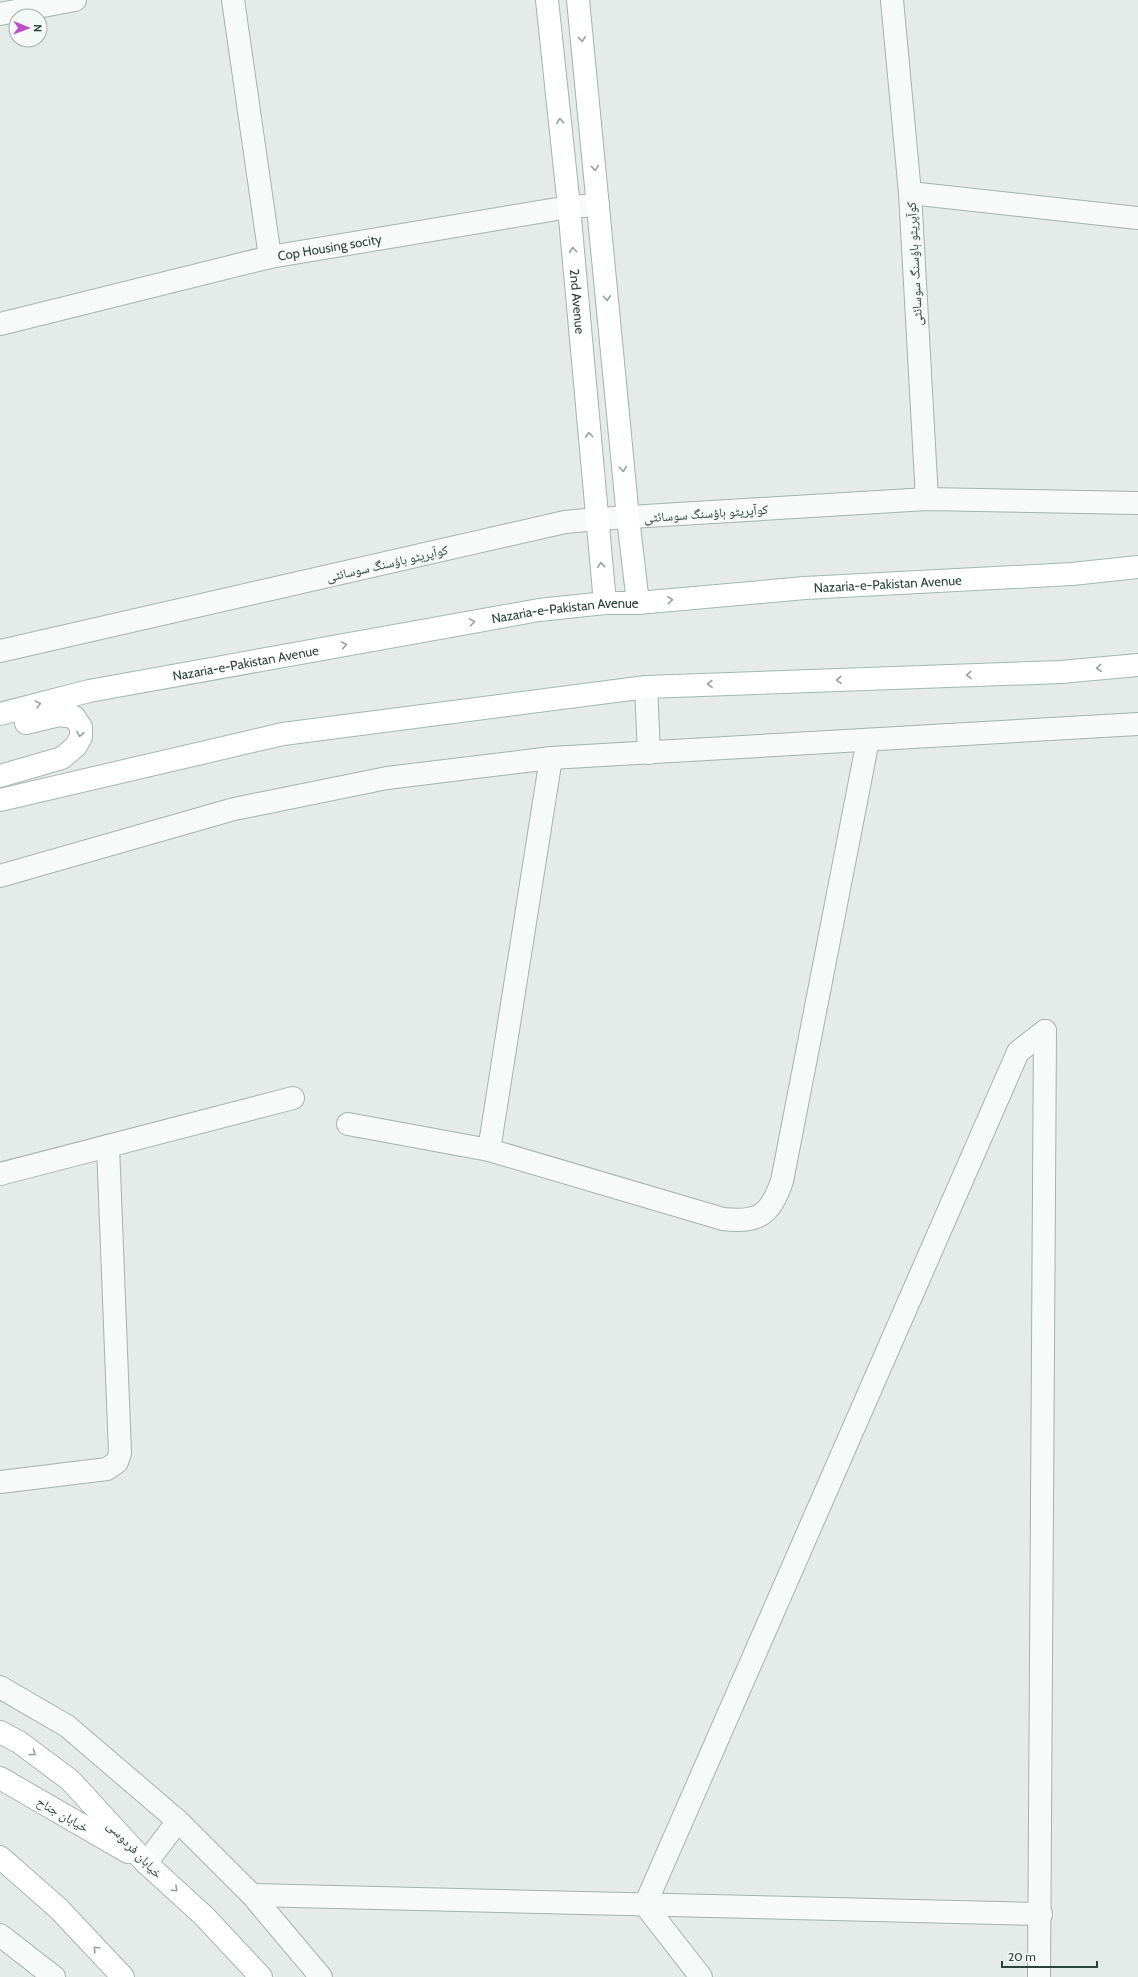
<svg xmlns="http://www.w3.org/2000/svg" width="1138" height="1977" font-family="Cabin,'Noto Naskh Arabic',sans-serif">
  <style>
    .lines { fill: none; stroke-linecap: round; stroke-linejoin: round }
    .street-casing { stroke: #a5b2ae; stroke-width: 24 }
    .secondary-casing { stroke: #a5b2ae; stroke-width: 24 }
    .primary-casing { stroke: #a4b7b0; stroke-width: 24 }
    .street { stroke: #f7faf9; stroke-width: 22 }
    .secondary { stroke: #fff; stroke-width: 22 }
    .primary { stroke: #fff; stroke-width: 22 }
    .oneway { stroke: #96a19e }
    .labels { text-anchor: middle; dominant-baseline: central; stroke-width: 3; stroke-linejoin: round; paint-order: stroke }
    .street-label { font-size: 13px; fill: #2c433c; stroke: #f4f8f7 }
  </style>
  <rect width="100%" height="100%" fill="#e4ebe9"/>
  <g class="lines">
    <!-- street casing -->
    <g class="street-casing">
      <g id="street">
        <path id="s1" d="M233,0L270,257L569,207L598,205"/>
        <polyline points="892,0 910,193 927,499"/>
        <polyline points="0,14 75,0"/>
        <polyline points="910,193 1138,218"/>
        <polyline points="0,324 270,257"/>
        <polyline points="0,651 565,522 597,519 927,499 1138,503"/>
        <polyline points="646,687 649,753"/>
        <polyline points="0,876 234,809 387,778 551,758 1138,724"/>
        <path d="M348,1124L489,1150L723,1219C759,1223 770,1215 782,1181L868,740"/>
        <polyline points="489,1150 551,758"/>
        <polyline points="0,1174 293,1098"/>
        <polyline points="0,1482 107,1469 117,1462 120,1453 108,1146"/>
        <polyline points="0,1687 67,1726 178,1821 252,1895 321,1977"/>
        <polyline points="146,1863 178,1821"/>
        <polyline points="252,1895 1041,1914"/>
        <polyline points="0,1935 54,1977"/>
        <polyline points="701,1977 645,1905 1018,1052 1045,1031"/>
        <polyline points="1039,1977 1045,1031"/>
      </g>
    </g>
    <!-- secondary casing -->
    <g class="secondary-casing">
      <g id="secondary">
        <path id="s2" d="M547,0L569,207L605,603"/>
        <polyline points="578,0 628,518 638,603"/>
      </g>
    </g>
    <!-- primary casing -->
    <g class="primary-casing">
      <g id="primary">
        <path id="s3" d="M0,714L89,691L539,610L605,603H638L805,588L1072,574L1138,567"/>
        <polyline points="0,776 62,758 76,746 81,737 81,727 74,717 59,715 26,723"/>
        <polyline points="0,800 283,734 646,687 1061,672 1138,665"/>
        <polyline points="0,1732 19,1742 70,1780 146,1863 204,1916 261,1977"/>
        <polyline points="0,1778 128,1852"/>
        <polyline points="0,1857 59,1909 123,1977"/>
      </g>
    </g>
    <!-- street -->
    <use href="#street" class="street"/>
    <!-- secondary -->
    <use href="#secondary" class="secondary"/>
    <!-- primary -->
    <use href="#primary" class="primary"/>
  </g>
  <!-- one-way arrows -->
  <defs><path id="oneway-chevron" d="M-2-3.5L2.5 0L-2 3.5" fill="none" stroke-width="1.6" stroke-linecap="round" stroke-linejoin="round"/></defs>
  <g class="oneway">
    <use href="#oneway-chevron" transform="translate(582 39) rotate(84)"/>
    <use href="#oneway-chevron" transform="translate(560 121) rotate(-96)"/>
    <use href="#oneway-chevron" transform="translate(595 168) rotate(84)"/>
    <use href="#oneway-chevron" transform="translate(573 250) rotate(-95)"/>
    <use href="#oneway-chevron" transform="translate(607 298) rotate(85)"/>
    <use href="#oneway-chevron" transform="translate(589 435) rotate(-95)"/>
    <use href="#oneway-chevron" transform="translate(623 469) rotate(85)"/>
    <use href="#oneway-chevron" transform="translate(601 565) rotate(-96)"/>
    <use href="#oneway-chevron" transform="translate(670 600) rotate(-5)"/>
    <use href="#oneway-chevron" transform="translate(472 622) rotate(-10)"/>
    <use href="#oneway-chevron" transform="translate(344 645) rotate(-10)"/>
    <use href="#oneway-chevron" transform="translate(1099 668) rotate(175)"/>
    <use href="#oneway-chevron" transform="translate(969 675) rotate(178)"/>
    <use href="#oneway-chevron" transform="translate(839 680) rotate(178)"/>
    <use href="#oneway-chevron" transform="translate(710 684) rotate(178)"/>
    <use href="#oneway-chevron" transform="translate(38 704) rotate(-14)"/>
    <use href="#oneway-chevron" transform="translate(80 734) rotate(99)"/>
    <use href="#oneway-chevron" transform="translate(33 1753) rotate(36)"/>
    <use href="#oneway-chevron" transform="translate(175 1889) rotate(43)"/>
    <use href="#oneway-chevron" transform="translate(96 1949) rotate(-134)"/>
  </g>
  <g class="labels">
    <!-- street labels -->
    <g class="street-label">
      <text stroke="none"><textPath href="#s1" startOffset="320">Cop Housing socity</textPath></text>
      <text transform="translate(914 264) rotate(-93)">کوآپریٹو ہاؤسنگ سوسائٹی</text>
      <text stroke="none"><textPath href="#s2" startOffset="303">2nd Avenue</textPath></text>
      <text transform="translate(706 513) rotate(-4)">کوآپریٹو ہاؤسنگ سوسائٹی</text>
      <text transform="translate(387 563) rotate(-13)">کوآپریٹو ہاؤسنگ سوسائٹی</text>
      <text stroke="none"><textPath href="#s3" startOffset="899">Nazaria-e-Pakistan Avenue</textPath></text>
      <text stroke="none"><textPath href="#s3" startOffset="575">Nazaria-e-Pakistan Avenue</textPath></text>
      <text stroke="none"><textPath href="#s3" startOffset="251">Nazaria-e-Pakistan Avenue</textPath></text>
      <text transform="translate(63 1814) rotate(30)">خیابان جناح</text>
      <text transform="translate(135 1849) rotate(46)">خیابان فردوسی</text>
    </g>
  </g>
  <!-- north arrow -->
  <g transform="translate(28 28) rotate(91)"><circle r="19" fill="#f4f8f7" stroke="#a4b0ac"/>
  <path d="M0-3L7 15L0 10L-7 15Z" fill="#c050ca"/>
  <text y="-6" font-size="11" font-weight="bold" text-anchor="middle" fill="#2c433c">N</text>
  </g>
  <!-- scale -->
  <path d="M1002 1961v6h95v-6" fill="none" stroke="#2c433c" stroke-width="2"/>
  <text x="1008" y="1961" font-size="12" fill="#2c433c" stroke="#f4f8f7" stroke-width="3" paint-order="stroke">20 m</text>
</svg>
